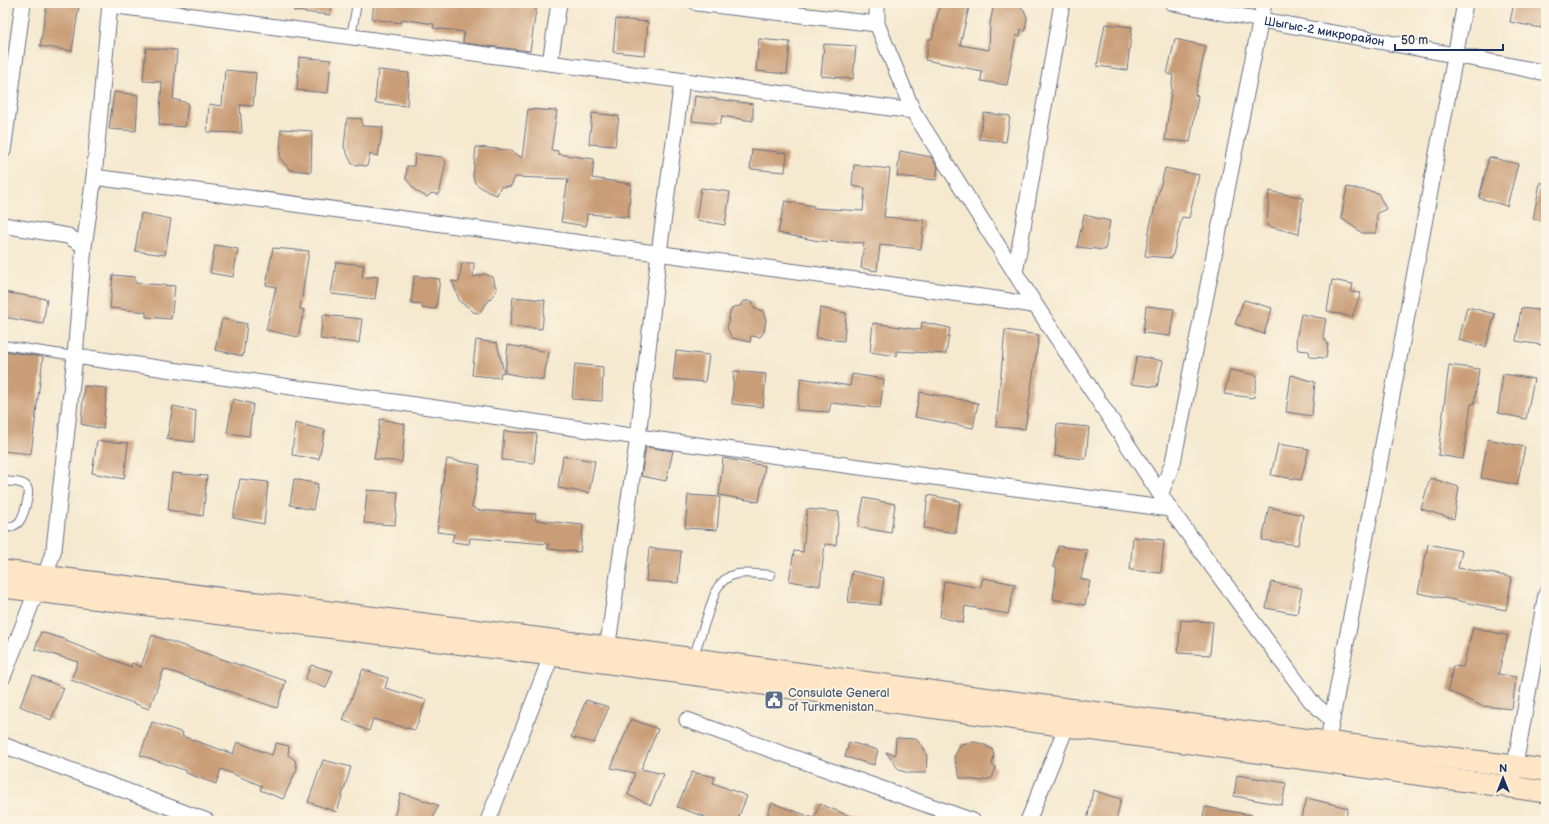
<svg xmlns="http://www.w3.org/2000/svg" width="1549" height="824" font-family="'Balsamiq Sans',sans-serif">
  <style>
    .building { fill: #c99d77 }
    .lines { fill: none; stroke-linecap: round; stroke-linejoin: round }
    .lane-casing { stroke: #677086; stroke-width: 10 }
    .street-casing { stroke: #677086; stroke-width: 17 }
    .secondary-casing { stroke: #677086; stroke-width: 23 }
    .lane { stroke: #fff; stroke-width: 8 }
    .street { stroke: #fff; stroke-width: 15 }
    .secondary { stroke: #fde5c5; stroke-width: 21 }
    .labels { text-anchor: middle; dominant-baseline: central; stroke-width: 3.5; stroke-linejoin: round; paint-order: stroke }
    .street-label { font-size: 12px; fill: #1b2f5e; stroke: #fcf5e5 }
    .service-label { font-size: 12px; fill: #4e5e75; stroke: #fcf5e5; text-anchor: start }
  </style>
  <rect width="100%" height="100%" fill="#fcf5e5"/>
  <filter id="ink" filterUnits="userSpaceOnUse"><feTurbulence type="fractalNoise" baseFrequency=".025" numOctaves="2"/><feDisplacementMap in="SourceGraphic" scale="8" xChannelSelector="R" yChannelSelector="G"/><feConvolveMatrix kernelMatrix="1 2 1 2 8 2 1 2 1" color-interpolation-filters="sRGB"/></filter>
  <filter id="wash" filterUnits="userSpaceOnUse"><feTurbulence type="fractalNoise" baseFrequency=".012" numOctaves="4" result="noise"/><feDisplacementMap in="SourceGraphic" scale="16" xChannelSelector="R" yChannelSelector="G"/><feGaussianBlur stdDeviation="0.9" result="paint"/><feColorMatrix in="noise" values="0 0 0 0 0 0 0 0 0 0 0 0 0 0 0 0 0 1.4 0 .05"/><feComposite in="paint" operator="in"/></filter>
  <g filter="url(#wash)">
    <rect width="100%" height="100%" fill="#f5e9cf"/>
    <g id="blocks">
      <!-- building -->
      <g class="building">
        <polygon points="47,3 79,5 72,51 40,46"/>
        <polygon points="295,3 332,3 330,15 294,11"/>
        <polygon points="374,3 537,3 530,51 463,43 464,32 433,28 434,24 402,19 401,23 372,19"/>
        <polygon points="940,3 970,3 960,45 989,50 990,24 994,3 1006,5 1006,3 1017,3 1024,10 1027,17 1025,32 1021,29 1020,36 1016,36 1007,85 981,81 982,71 925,60 929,39 932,39"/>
        <polygon points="1514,3 1546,3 1541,28 1510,22"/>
        <polygon points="616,19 648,22 645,55 613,52"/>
        <polygon points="1105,24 1132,27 1127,70 1097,66"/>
        <polygon points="759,39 790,42 787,74 756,71"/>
        <polygon points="1175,39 1206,46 1195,95 1198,96 1190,142 1165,140 1173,75 1167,74"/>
        <polygon points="824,44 856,46 853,79 821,76"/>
        <polygon points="146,48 177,50 173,99 188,103 185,127 159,125 162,82 143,81"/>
        <polygon points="299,57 331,60 328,93 297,90"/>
        <polygon points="225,70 256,73 253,106 240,105 242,133 207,132 209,104 222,106"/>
        <polygon points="378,70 409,73 407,106 375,103"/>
        <polygon points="114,92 138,95 136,131 109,129"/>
        <polygon points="695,96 753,104 753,121 722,116 720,124 692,121"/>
        <polygon points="528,109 557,111 551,150 558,151 558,154 594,159 592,178 631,184 628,217 587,214 586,226 561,222 568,179 515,177 511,186 500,187 497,195 488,192 475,183 473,177 476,147 509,150 522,158"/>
        <polygon points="592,113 619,116 615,146 589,144"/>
        <polygon points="984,113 1010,116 1006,142 979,139"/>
        <polygon points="347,118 362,119 362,126 383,127 378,156 370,154 367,166 352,164 344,147"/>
        <polygon points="281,129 312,131 311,172 290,170 280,158"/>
        <polygon points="752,149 787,153 785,172 750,169"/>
        <polygon points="900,151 931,157 938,167 936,180 897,176"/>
        <polygon points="415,154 442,157 446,162 439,195 432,193 427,197 423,195 416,191 406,179 407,166 414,166"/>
        <polygon points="1489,157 1518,164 1507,206 1479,198"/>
        <polygon points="854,165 890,169 884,217 924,220 921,249 880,245 877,271 861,268 864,243 819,241 778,233 785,201 814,206 813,208 863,211 865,188 852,186"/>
        <polygon points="1165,168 1199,175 1189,218 1182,217 1172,258 1145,256 1150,226"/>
        <polygon points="1540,183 1546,183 1546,221 1533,219"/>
        <polygon points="1347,187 1378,193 1386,209 1377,213 1376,233 1362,233 1341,218"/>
        <polygon points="701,188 730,192 725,225 696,220"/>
        <polygon points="1269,191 1303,198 1299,234 1267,226"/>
        <polygon points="141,213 171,219 165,255 135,251"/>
        <polygon points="1084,215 1110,221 1105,250 1077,247"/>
        <polygon points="215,245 238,249 233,277 210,273"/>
        <polygon points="273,248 309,251 300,309 304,310 298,337 266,330 276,287 266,285"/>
        <polygon points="336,262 364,265 362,278 378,276 375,299 331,294"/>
        <polygon points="462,263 474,263 473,277 485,274 492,277 497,290 479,313 473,312 470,308 460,302 452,281 459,282"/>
        <polygon points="113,275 135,277 135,283 175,286 171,319 146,317 146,312 110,308"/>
        <polygon points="414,276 440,279 436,309 422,308 422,304 411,303"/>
        <polygon points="1332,280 1353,284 1351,292 1361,293 1352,317 1327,311"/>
        <polygon points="3,292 47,299 43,324 3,317"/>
        <polygon points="513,297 545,300 542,329 510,326"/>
        <polygon points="1244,300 1272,308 1264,334 1235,324"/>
        <polygon points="743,301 752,301 755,309 763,311 766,320 764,332 760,337 751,336 750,342 732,338 727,328 730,312 733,307 740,306"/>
        <polygon points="1146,306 1174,309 1170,336 1143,333"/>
        <polygon points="1467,307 1495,314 1486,347 1459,340"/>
        <polygon points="820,308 846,313 844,341 816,338"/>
        <polygon points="1521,308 1546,311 1542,345 1516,341"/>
        <polygon points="1301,314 1326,319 1323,336 1328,344 1326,358 1310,357 1309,351 1298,350 1296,340"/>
        <polygon points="323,315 362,319 359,343 320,339"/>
        <polygon points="222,319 247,324 243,356 215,350"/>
        <polygon points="922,322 950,328 946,354 897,351 897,356 870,352 873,323 921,330"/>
        <polygon points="1005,330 1039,335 1025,429 996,427"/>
        <polygon points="476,340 497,343 504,373 501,372 500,378 472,375"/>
        <polygon points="508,345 549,352 543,380 505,373"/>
        <polygon points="3,351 43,357 31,454 3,451"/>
        <polygon points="676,351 709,355 705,382 673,379"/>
        <polygon points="1137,356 1163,361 1157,387 1131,384"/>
        <polygon points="575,364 603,367 602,401 572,399"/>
        <polygon points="1449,365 1479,369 1474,404 1471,404 1463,459 1438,455"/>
        <polygon points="1230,370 1257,375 1254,398 1224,394"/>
        <polygon points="734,371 766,374 763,407 732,404"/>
        <polygon points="852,374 884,379 880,408 831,403 829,412 797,410 801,378 850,386"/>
        <polygon points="1503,374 1534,379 1526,419 1498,413"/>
        <polygon points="1291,375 1315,382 1312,416 1286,412"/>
        <polygon points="84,386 107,388 103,429 81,424"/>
        <polygon points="920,392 978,403 973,428 915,417"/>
        <polygon points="233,399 253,404 249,436 227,433"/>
        <polygon points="173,406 196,411 194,442 167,439"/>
        <polygon points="380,419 405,424 402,462 374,459"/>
        <polygon points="295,423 325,430 319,459 292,455"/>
        <polygon points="1057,424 1089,427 1086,459 1055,456"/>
        <polygon points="504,431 537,434 534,463 502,460"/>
        <polygon points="1488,439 1525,447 1517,485 1481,478"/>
        <polygon points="97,441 128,443 124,479 92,473"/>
        <polygon points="1278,444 1309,449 1301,480 1271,475"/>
        <polygon points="646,447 673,451 666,481 641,476"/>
        <polygon points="563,456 595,461 589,493 558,488"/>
        <polygon points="723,458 765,466 759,502 719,495"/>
        <polygon points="447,459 480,465 472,507 475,508 475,510 536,514 535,520 583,525 580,552 548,549 548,544 470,538 469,544 452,542 454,534 437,532 443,493 441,492"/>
        <polygon points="172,473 207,476 203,516 168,510"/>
        <polygon points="1430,478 1459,487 1454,519 1421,509"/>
        <polygon points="240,479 268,482 264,524 233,518"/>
        <polygon points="294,479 318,484 313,510 290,505"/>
        <polygon points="367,490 398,492 395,525 364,523"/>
        <polygon points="688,495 720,497 717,530 685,528"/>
        <polygon points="928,495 960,501 956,533 924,528"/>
        <polygon points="864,498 895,504 891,533 858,527"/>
        <polygon points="1269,507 1303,515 1298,545 1262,540"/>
        <polygon points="807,509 839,512 836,545 825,544 820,586 789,581 794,551 803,552"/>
        <polygon points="1133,537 1164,540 1161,573 1130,570"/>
        <polygon points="1428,544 1462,551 1458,568 1512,577 1506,610 1418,593"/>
        <polygon points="1058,546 1087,550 1081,579 1090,581 1085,605 1053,599 1057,567 1053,567"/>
        <polygon points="649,548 681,551 678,583 646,581"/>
        <polygon points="852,571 884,578 880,605 848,602"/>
        <polygon points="983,578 1015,584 1008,614 965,606 963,623 940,617 944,581 980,588"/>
        <polygon points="1271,582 1302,588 1297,614 1266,608"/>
        <polygon points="1181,620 1213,622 1210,655 1178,653"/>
        <polygon points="1473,627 1508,636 1498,674 1516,677 1512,709 1482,706 1448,691 1453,666 1463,667"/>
        <polygon points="41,632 67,640 66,641 131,667 132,663 141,667 152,635 286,681 277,708 164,669 149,709 71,680 78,662 35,649"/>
        <polygon points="311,665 333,671 326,688 305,680"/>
        <polygon points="363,669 388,678 385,688 426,700 415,730 373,719 369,731 343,720"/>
        <polygon points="33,675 64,688 51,720 20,706"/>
        <polygon points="586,700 609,707 594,743 571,737"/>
        <polygon points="631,719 658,729 641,769 664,774 651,805 628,795 635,773 611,768"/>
        <polygon points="152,722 183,733 182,736 233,754 237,742 272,755 276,743 289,746 288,755 295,760 297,769 283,799 260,790 262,786 221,769 216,784 186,773 187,771 140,755"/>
        <polygon points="896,738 916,739 924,748 927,757 926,773 908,773 899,770 886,752 895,755"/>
        <polygon points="849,742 878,750 874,765 845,757"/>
        <polygon points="974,742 983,744 992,749 994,755 992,765 996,767 992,778 981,781 960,778 954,757 961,744"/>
        <polygon points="323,760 351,767 337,812 308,802"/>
        <polygon points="692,772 715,777 713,783 747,796 737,821 716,821 677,807"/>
        <polygon points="1237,775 1286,783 1282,805 1234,796"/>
        <polygon points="1093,790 1121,799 1116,821 1087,821"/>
        <polygon points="401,793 438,805 432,821 393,821"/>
        <polygon points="1307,798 1348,808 1345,821 1301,821"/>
        <polygon points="772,803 814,818 820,804 862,821 765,821"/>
        <polygon points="1205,807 1252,815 1251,821 1202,821"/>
      </g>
    </g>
  </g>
  <g filter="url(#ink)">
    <use href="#blocks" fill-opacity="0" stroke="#677086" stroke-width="1"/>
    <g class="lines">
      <!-- lane casing -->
      <g class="lane-casing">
        <g id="lane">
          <polyline points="351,37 357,3"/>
          <polyline points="3,345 75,356"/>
          <path d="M3,481C10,482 23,481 27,487C31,493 23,519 18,523C13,527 9,528 3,528"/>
          <path d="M693,658L716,590C730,567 747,574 771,575"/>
        </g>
      </g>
      <!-- street casing -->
      <g class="street-casing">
        <g id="street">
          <polyline points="697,3 877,24"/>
          <polyline points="877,3 877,24 913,111 1036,306 1170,509 1311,701 1332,720"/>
          <path id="s1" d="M1173,3C1297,28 1422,47 1546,73"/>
          <polyline points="110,5 913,111"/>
          <polyline points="550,63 559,3"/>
          <polyline points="3,151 23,3"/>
          <polyline points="94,177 110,3"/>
          <polyline points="3,225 68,236 84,246"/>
          <polyline points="1015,273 1062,3"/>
          <polyline points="75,356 638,437 1170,509"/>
          <polyline points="1161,493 1173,462 1264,3"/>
          <polyline points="606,657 638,437 659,253 682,81"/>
          <polyline points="3,677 36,592 45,577 54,549 75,356 84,246 94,177 1004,300 1036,306"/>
          <polyline points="687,720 973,821"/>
          <polyline points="3,745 207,821"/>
          <polyline points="1326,751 1465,3"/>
          <polyline points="1513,776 1546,594"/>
          <polyline points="488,821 555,646"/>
          <polyline points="1028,821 1070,718"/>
        </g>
      </g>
      <!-- secondary casing -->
      <g class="secondary-casing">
        <g id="secondary">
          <polyline points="3,571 607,647 951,694 1546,770"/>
          <polyline points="3,587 551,655 1546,792"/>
        </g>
      </g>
      <!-- lane -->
      <use href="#lane" class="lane"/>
      <!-- street -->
      <use href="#street" class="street"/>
      <!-- secondary -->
      <use href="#secondary" class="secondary"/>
    </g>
  </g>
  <!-- icons -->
  <defs>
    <g id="civic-square" transform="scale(1)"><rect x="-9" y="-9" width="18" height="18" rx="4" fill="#5c6f8a" stroke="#fcf5e5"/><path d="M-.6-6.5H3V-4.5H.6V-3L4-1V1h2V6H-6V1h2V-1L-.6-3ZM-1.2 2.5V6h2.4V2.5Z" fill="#fff"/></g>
  </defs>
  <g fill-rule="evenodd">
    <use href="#civic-square" x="774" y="700"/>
  </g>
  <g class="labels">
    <!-- street labels -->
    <g class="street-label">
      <text stroke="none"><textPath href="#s1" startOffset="154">Шыгыс-2 микрорайон</textPath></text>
    </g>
    <!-- service labels -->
    <g class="service-label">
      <text x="788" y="693">Consulate General<tspan x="788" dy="14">of Turkmenistan</tspan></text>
    </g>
  </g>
  <!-- margin -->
  <rect width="1549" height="824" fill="none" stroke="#fcf5e5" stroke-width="16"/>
  <!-- north arrow -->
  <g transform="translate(1503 778)" stroke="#fcf5e5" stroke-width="3" paint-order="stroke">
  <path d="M0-3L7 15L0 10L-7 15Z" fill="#1b2f5e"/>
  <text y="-6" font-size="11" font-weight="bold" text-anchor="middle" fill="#1b2f5e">N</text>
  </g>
  <!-- scale -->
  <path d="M1395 44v6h108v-6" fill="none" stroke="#1b2f5e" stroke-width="2"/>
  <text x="1401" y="44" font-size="12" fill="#1b2f5e" stroke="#fcf5e5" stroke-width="3" paint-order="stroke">50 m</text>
</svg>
